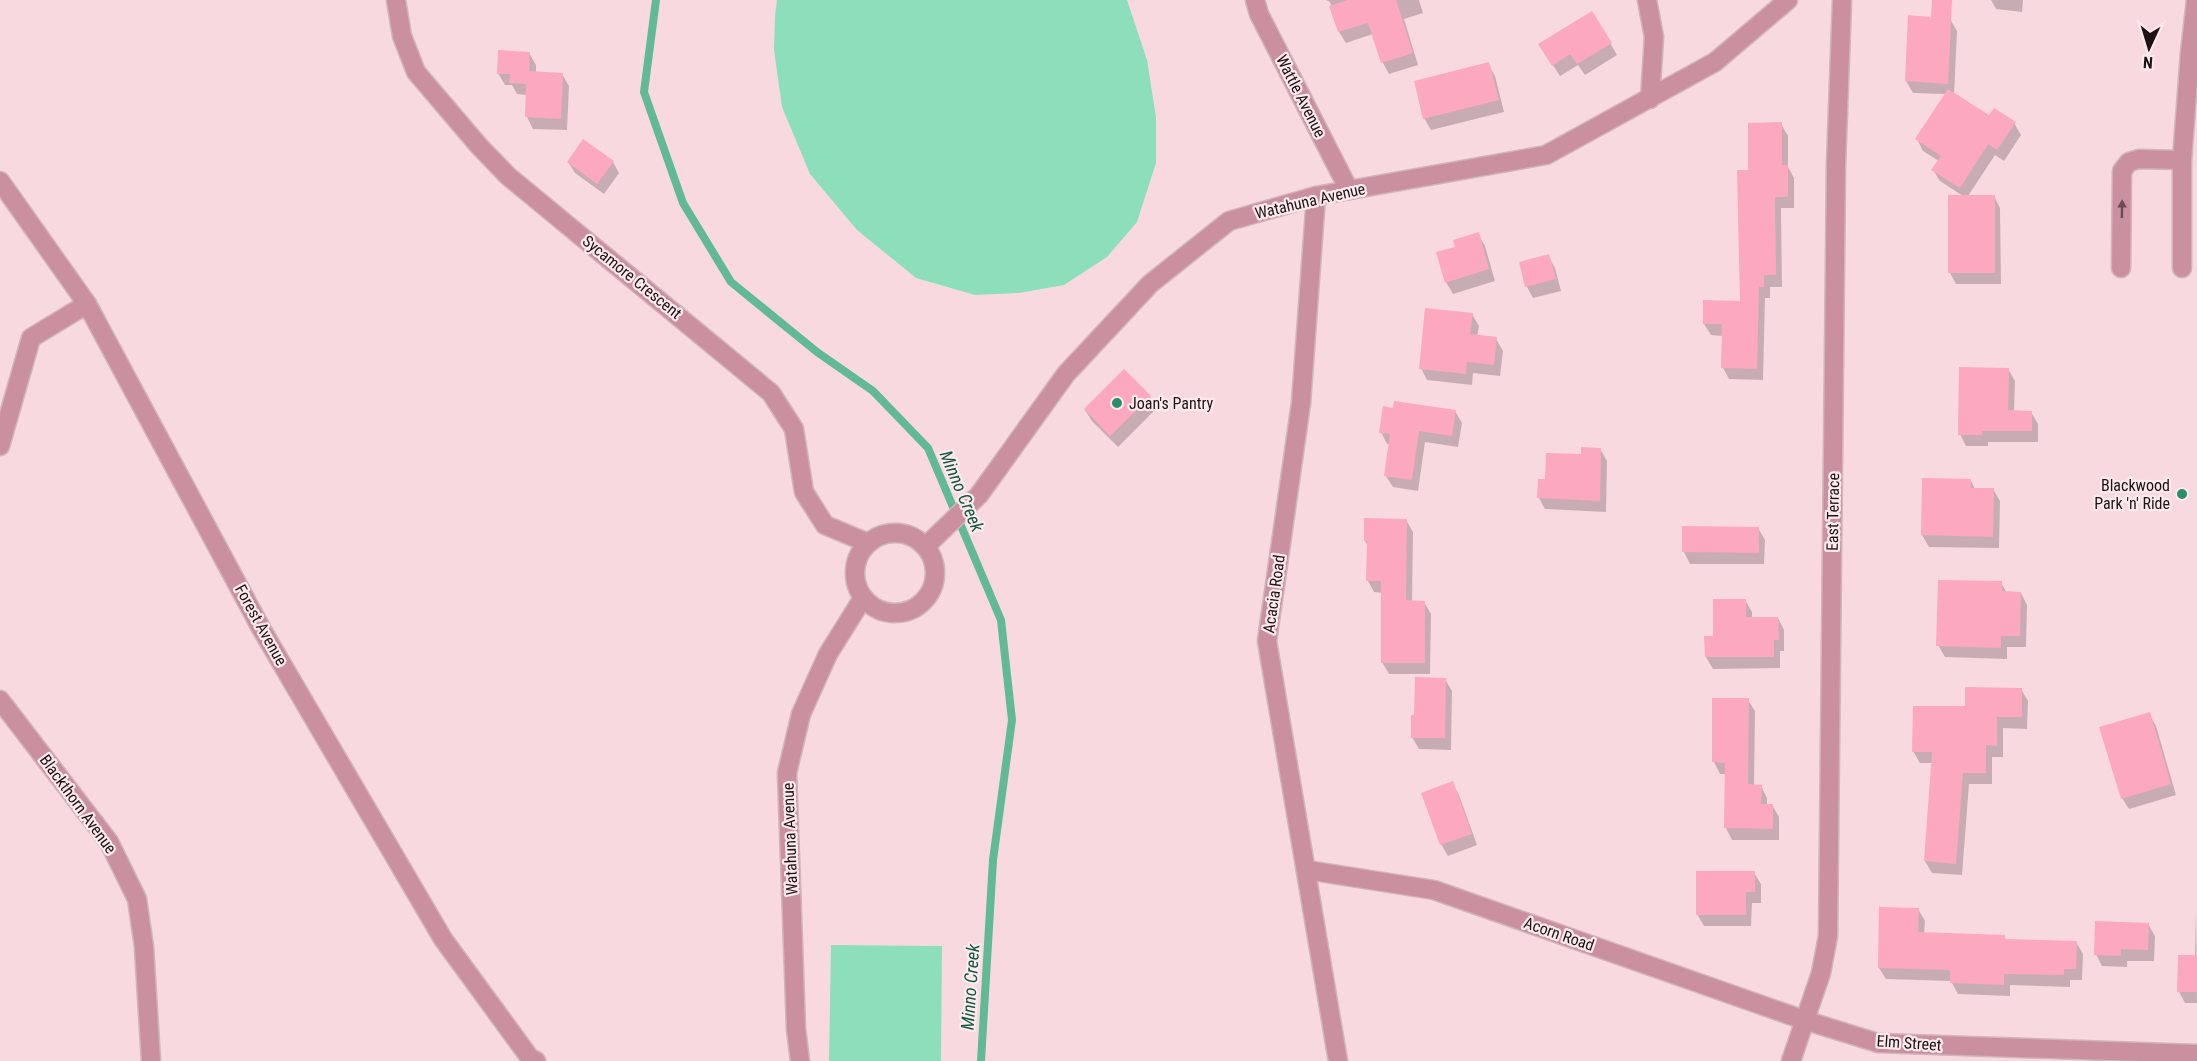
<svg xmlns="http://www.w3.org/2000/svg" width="2197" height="1061" font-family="'Roboto Condensed',sans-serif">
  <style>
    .green { fill: #8ddfbb }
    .shadow { fill: #0003 }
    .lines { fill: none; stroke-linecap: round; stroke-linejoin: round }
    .stream { stroke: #61ba95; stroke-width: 8 }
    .building { fill: #fca8bf }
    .minor-casing { stroke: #d1b5bb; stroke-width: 21 }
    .minor { stroke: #cb90a0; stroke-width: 18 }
    .oneway { fill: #6b4b54 }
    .poi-dot { fill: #2a8f6a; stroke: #fdeaee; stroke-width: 2 }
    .labels { text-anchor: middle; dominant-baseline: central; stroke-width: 4.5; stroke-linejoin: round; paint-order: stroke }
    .street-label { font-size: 16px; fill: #1d1315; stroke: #fdeaee }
    .poi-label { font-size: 16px; fill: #1d1315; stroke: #fdeaee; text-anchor: start }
    .water-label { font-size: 18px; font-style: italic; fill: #115840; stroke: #fdeaee }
  </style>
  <rect width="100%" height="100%" fill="#f9d9e0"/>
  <!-- green -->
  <g class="green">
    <polygon points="777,0 1127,0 1147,60 1156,117 1156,163 1137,222 1107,257 1064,285 1019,293 975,295 916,278 857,230 810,174 782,107 774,50 775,16"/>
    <polygon points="831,945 942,946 941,1061 829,1061"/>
  </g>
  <!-- shadow -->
  <g class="shadow">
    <polygon points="1326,0 1419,0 1423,13 1404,19 1418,65 1389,74 1383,63 1373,34 1346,43 1339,32 1330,2"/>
    <polygon points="1991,0 2023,0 2022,12 1996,9"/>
    <polygon points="1950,19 1957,31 1954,95 1989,117 2014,123 2021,135 2004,161 1995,155 1968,196 1994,196 2000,208 2001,284 1956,284 1950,273 1963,196 1940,181 1933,170 1939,161 1923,151 1917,139 1946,94 1913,93 1906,81"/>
    <polygon points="1610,43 1617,55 1585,75 1578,65 1560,76 1547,56"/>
    <polygon points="529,53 536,65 536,73 562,74 569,86 567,130 533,129 527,117 527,95 517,94 512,85 505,85 498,73"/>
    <polygon points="1488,64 1495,76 1504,112 1431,130 1424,118"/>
    <polygon points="1781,124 1788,136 1788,167 1794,178 1794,208 1781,208 1782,287 1770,287 1770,298 1765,298 1763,380 1729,379 1723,368 1723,336 1711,335 1704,324 1742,303 1750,171"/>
    <polygon points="568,162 613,162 619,173 604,194 575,173"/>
    <polygon points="1478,234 1485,246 1495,281 1453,294 1446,282 1457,248"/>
    <polygon points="1548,256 1555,268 1561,291 1533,298 1527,287 1521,263"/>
    <polygon points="1472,314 1479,326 1477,337 1496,339 1503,351 1500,376 1473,373 1472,385 1427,380 1421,368"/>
    <polygon points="2008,369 2015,381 2014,412 2031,412 2038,424 2038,442 1988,442 1988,446 1966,446 1960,434"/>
    <polygon points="1150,397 1157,408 1118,447 1092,421 1085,410"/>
    <polygon points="1455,411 1462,423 1458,447 1425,442 1418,491 1393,487 1386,476 1390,444 1387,444 1381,432"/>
    <polygon points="1600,449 1607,461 1606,512 1545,509 1539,498 1547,480 1583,456"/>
    <polygon points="1971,481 1975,489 1993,489 2000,501 1999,548 1929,547 1922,535"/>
    <polygon points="1366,520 1406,520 1413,532 1412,602 1424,602 1431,614 1430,674 1389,674 1382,662 1383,593 1374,592 1368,581 1368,546 1365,541"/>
    <polygon points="1684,528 1758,528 1765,540 1764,564 1690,564 1684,552"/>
    <polygon points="2001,583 2007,593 2021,593 2027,605 2026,647 2007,647 2007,659 1945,657 1938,645"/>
    <polygon points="1745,600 1752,612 1752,618 1778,618 1784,630 1784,651 1780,651 1780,668 1713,669 1706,657 1714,637"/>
    <polygon points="1445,679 1452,691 1451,750 1419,749 1412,737"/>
    <polygon points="2021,689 2028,701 2027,729 2003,728 2003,757 1992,757 1992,784 1969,784 1962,875 1932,873 1925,861 1933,763 1920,763 1913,751 1966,708"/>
    <polygon points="1748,700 1755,711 1754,786 1761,786 1767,798 1767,805 1772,805 1779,817 1779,840 1732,840 1726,828 1726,774 1720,774 1714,762"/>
    <polygon points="2149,714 2156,726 2176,795 2129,809 2122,798"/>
    <polygon points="1452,783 1459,795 1477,845 1448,856 1441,844"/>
    <polygon points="1754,873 1761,884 1761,903 1752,903 1751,926 1704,926 1697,914"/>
    <polygon points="1918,909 1925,921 1924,934 2004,936 2007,941 2076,942 2083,954 2082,980 2070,980 2070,987 2010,985 2010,996 1958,994 1951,981 1886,979 1879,968"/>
    <polygon points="2196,909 2197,1003 2185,1003 2179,992 2195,957"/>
    <polygon points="2148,924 2155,936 2154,961 2127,961 2127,967 2102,966 2096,954"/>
  </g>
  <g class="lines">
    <!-- stream -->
    <polyline class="stream" points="656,0 644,92 683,203 731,282 817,352 873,391 928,448 1001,620 1012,720 993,860 981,1061"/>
  </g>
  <!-- building -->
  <g class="building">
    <polygon points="1348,0 1396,0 1413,53 1381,63 1368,23 1338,32 1329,6"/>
    <polygon points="1932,0 1952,0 1948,84 1905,81 1908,15 1931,17"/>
    <polygon points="1592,11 1612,43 1577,64 1570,54 1552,66 1538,44"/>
    <polygon points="498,50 530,52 529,71 563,73 561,119 525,117 526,84 509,83 510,74 497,74"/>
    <polygon points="1489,62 1499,100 1423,119 1414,81"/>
    <polygon points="1948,89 1989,115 1994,108 2016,122 1997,150 1988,144 1960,188 1931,170 1941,156 1915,139"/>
    <polygon points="1782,122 1782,165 1788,165 1788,197 1775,197 1776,275 1764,275 1764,287 1759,287 1757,369 1721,368 1722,324 1703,324 1703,300 1740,301 1737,170 1748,170 1748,123"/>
    <polygon points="583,139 614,161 597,184 567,162"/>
    <rect x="1948" y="195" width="47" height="78"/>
    <polygon points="1479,232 1489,269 1445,283 1436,252 1455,247 1453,240"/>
    <polygon points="1549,254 1556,279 1525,287 1519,262"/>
    <polygon points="1425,308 1473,313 1470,334 1497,337 1494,365 1467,362 1466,374 1419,369"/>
    <polygon points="1959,367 2009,368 2008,410 2032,411 2032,431 1982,431 1982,435 1958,435"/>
    <polygon points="1124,369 1151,396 1110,436 1084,409"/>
    <polygon points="1394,401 1456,410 1452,436 1419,431 1412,480 1384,476 1390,434 1379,433 1383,406 1393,408"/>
    <polygon points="1581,447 1601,448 1600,501 1537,498 1538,479 1545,479 1546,453 1581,454"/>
    <polygon points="1922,478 1971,479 1971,488 1994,488 1993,537 1921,535"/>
    <polygon points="1364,518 1407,519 1406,600 1425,601 1425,663 1381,663 1381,581 1366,581 1367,541 1364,541"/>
    <polygon points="1682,526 1759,527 1759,553 1682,552"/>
    <polygon points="1938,580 2002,581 2002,591 2021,592 2020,636 2001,636 2001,648 1936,646"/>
    <polygon points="1713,599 1746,599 1746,617 1778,617 1779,640 1774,640 1774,657 1705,657 1704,636 1713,636"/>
    <polygon points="1415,677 1446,678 1445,738 1411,738 1411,715 1414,715"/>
    <polygon points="1965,687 2022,688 2022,717 1997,717 1997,746 1986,745 1986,773 1963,773 1956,864 1924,861 1932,752 1912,752 1913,706 1965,706"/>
    <polygon points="1712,698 1749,698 1748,784 1762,785 1761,804 1773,804 1773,829 1724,828 1725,763 1712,762"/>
    <polygon points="2150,712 2171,784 2121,799 2099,727"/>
    <polygon points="1453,781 1472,834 1440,845 1421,793"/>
    <polygon points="1696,871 1755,871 1755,892 1746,892 1746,915 1696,915"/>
    <polygon points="1879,907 1919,908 1918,932 2005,935 2005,939 2077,941 2076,969 2064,969 2064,975 2004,974 2004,985 1950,983 1950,970 1878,968"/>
    <polygon points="2095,921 2149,923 2148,950 2121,949 2121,956 2094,955"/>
    <polygon points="2178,955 2197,955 2197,992 2177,992"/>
  </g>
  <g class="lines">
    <!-- minor casing -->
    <g class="minor-casing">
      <g id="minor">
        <polyline points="396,0 402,36 416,72 479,146 508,176 771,393 794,429 804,492 825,525 868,543"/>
        <polyline points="1255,0 1259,14 1349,190"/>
        <polyline points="1647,0 1654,37 1650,99"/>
        <polyline points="0,181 87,304 262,630 443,939 530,1058 536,1061"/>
        <polyline points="1316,196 1301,403 1267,641 1338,1061"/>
        <polyline points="2121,268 2122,171 2129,162 2139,159 2182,160"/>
        <polyline points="2182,268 2182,160 2190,53 2196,0"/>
        <polyline points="0,446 31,338 87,304"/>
        <circle cx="895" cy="573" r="40"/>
        <polyline points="926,546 979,495 1066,374 1150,284 1229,221 1316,196 1546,155 1715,62 1788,0"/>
        <polyline points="0,700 109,842 137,899 144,947 151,1061"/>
        <polyline points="1307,870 1434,890 1804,1020 1878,1043 2197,1054"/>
        <polyline points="800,1061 796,1029 787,773 801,714 828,654 863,598"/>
        <polyline points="1791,1061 1821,973 1828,936 1836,165 1842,0"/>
      </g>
    </g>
    <!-- minor -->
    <use href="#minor" class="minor"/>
  </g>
  <!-- one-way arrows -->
  <defs><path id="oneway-solid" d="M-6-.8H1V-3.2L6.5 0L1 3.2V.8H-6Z" transform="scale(1.5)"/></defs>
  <use class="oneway" href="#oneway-solid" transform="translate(2122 209) rotate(-89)"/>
  <!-- markers -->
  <g class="poi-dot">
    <circle cx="1117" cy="403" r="6"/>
    <circle cx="2182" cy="494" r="6"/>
  </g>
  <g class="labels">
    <!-- street labels -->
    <g class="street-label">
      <text transform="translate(1301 96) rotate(63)">Wattle Avenue</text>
      <text transform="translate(1310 201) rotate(-13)">Watahuna Avenue</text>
      <text transform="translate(632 277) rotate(39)">Sycamore Crescent</text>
      <text transform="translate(1833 512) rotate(-89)">East Terrace</text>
      <text transform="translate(1274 594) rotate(-82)">Acacia Road</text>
      <text transform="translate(261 625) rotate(61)">Forest Avenue</text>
      <text transform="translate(78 804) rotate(54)">Blackthorn Avenue</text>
      <text transform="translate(790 839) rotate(-92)">Watahuna Avenue</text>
      <text transform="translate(1559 934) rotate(19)">Acorn Road</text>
      <text transform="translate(1909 1043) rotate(4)">Elm Street</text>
    </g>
    <!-- poi labels -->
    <g class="poi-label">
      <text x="1129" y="403">Joan's Pantry</text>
      <text x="2170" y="485" text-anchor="end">Blackwood<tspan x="2170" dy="18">Park 'n' Ride</tspan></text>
    </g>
    <!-- water labels -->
    <g class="water-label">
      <text transform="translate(962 491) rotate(67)">Minno Creek</text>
      <text transform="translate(970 987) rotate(-86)">Minno Creek</text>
    </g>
  </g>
  <!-- north arrow -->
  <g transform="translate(2149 48) rotate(184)" stroke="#fdeaee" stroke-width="4.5" paint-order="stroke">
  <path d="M0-4.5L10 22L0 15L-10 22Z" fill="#1d1315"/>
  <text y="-9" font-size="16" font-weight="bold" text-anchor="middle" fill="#1d1315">N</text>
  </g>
</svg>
